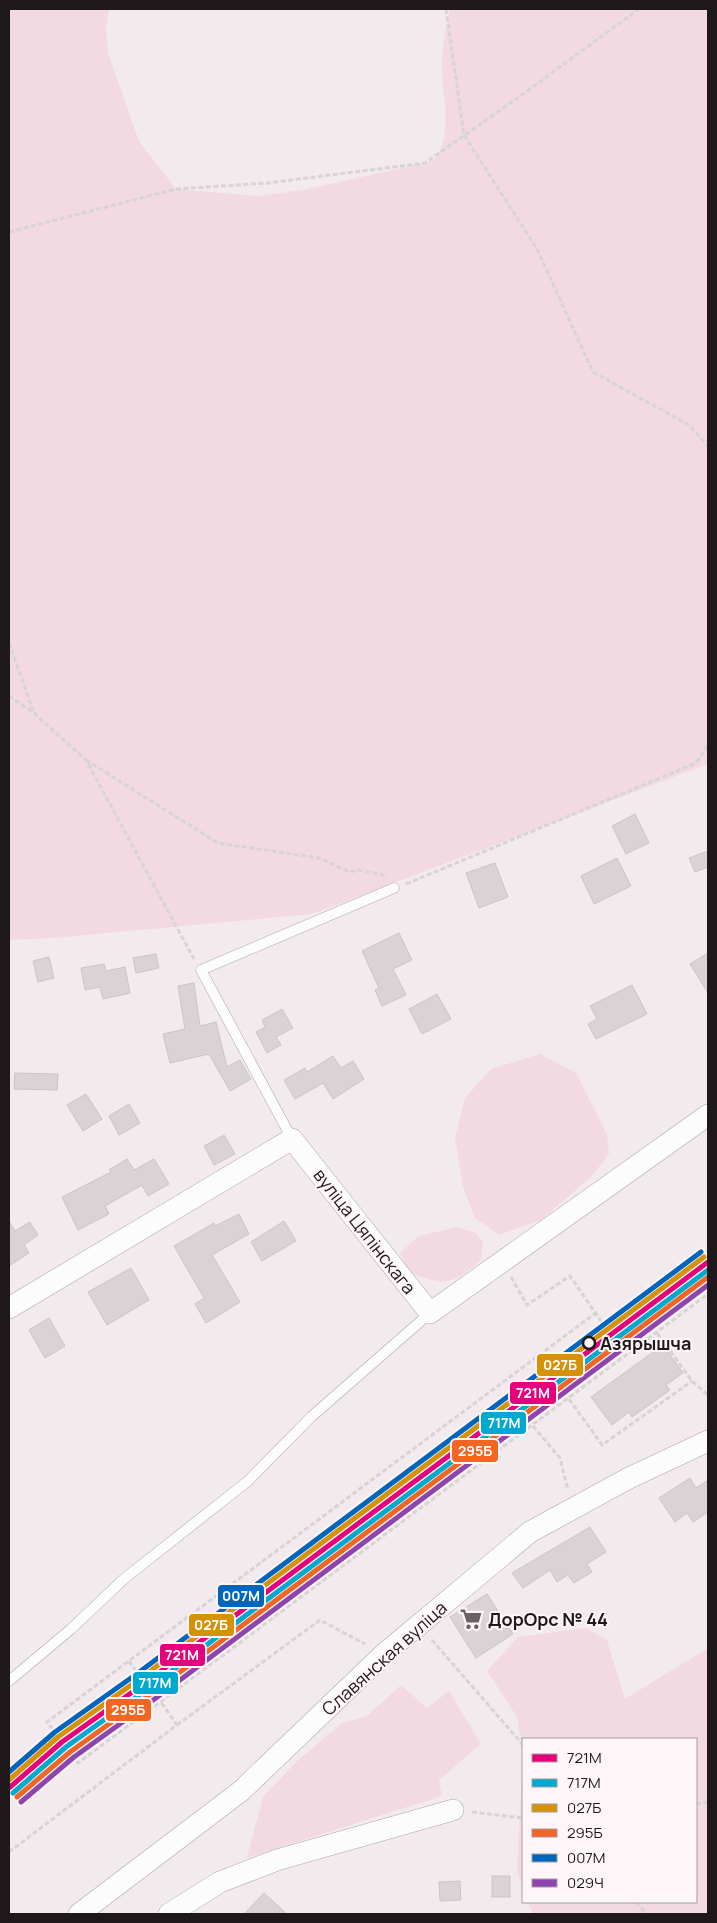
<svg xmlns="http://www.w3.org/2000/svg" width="717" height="1923" font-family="Manrope,sans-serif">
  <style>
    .green { fill: #f3dae2 }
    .building { fill: #d9d3d5; stroke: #cac5c6 }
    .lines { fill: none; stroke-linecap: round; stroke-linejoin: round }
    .service-casing { stroke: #aca6a7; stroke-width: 11 }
    .minor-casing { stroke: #aca6a7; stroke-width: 22 }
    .path { stroke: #d7d4d5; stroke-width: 3; stroke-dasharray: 5 2.5; stroke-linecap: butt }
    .service { stroke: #fdfcfc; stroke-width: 10 }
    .minor { stroke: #fdfcfc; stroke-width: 21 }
    .rail-1-casing { stroke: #fef5f8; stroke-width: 9 }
    .rail-2-casing { stroke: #fef5f8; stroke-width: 9 }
    .rail-3-casing { stroke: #fef5f8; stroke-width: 9 }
    .rail-4-casing { stroke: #fef5f8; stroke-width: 9 }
    .rail-5-casing { stroke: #fef5f8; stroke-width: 9 }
    .rail-6-casing { stroke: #fef5f8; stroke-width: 9 }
    .rail-1 { stroke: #e5007d; stroke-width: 5 }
    .rail-2 { stroke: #00a9ce; stroke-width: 5 }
    .rail-3 { stroke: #d69104; stroke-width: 5 }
    .rail-4 { stroke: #f26522; stroke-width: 5 }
    .rail-5 { stroke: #0065bd; stroke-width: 5 }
    .rail-6 { stroke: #8e44ad; stroke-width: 5 }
    .stop-dot { fill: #fef5f8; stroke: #1e181a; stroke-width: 2.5 }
    .labels { text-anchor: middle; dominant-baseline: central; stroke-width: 4; stroke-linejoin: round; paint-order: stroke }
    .street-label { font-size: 18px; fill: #1e181a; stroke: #fef5f8 }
    .stop-label { font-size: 18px; font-weight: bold; fill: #1e181a; stroke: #fef5f8; text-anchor: start }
    .poi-label { font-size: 18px; font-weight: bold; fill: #1e181a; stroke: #fef5f8; text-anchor: start }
    .line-badge { stroke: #fef5f8; stroke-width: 2 }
    .badge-label { font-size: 14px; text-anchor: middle; font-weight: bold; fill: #fff }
  </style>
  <rect width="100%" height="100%" fill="#f2eaec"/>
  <!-- green -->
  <g class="green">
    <path d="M9,9H109L106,29L108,53L139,141L176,189L259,196L303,190L433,161C456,133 440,92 442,59C443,42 447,25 450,9H708V764L312,914L52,938L9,940Z"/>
    <polygon points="540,1054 576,1073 607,1134 609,1154 591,1177 541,1220 499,1235 475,1218 463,1187 455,1138 465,1098 491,1069"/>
    <path d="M457,1227L476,1233L483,1243L481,1260C451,1285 445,1287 409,1272L400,1253L419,1236Z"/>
    <polygon points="586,1628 607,1640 625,1699 708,1648 708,1914 533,1914 528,1902 696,1902 696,1739 523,1739 523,1888 517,1871 523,1755 517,1717 487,1671 518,1637"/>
    <polygon points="401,1685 427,1708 449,1691 481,1744 439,1780 442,1796 247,1858 263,1797 297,1761 342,1723 367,1716"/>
  </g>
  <!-- building -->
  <g class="building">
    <polygon points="635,814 649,843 626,854 612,826"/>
    <polygon points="708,851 708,867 695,872 689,858"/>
    <polygon points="617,858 631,886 594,904 581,876"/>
    <polygon points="495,863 508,897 479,908 466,873"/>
    <polygon points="399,933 412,960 393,969 406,995 382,1006 375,990 379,988 362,951"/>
    <polygon points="708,953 708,993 690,964"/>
    <polygon points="156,954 159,968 136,973 133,958"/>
    <polygon points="49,957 54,978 38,982 33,961"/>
    <polygon points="104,964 106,971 125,967 130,993 103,999 100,987 85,990 81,968"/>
    <polygon points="194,983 200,1026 216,1022 227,1067 240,1060 251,1079 230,1091 209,1054 170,1063 163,1034 185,1029 178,986"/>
    <polygon points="632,985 647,1014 596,1039 588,1024 597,1019 590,1006"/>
    <polygon points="437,994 451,1019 422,1034 409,1009"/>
    <polygon points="282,1009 293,1028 276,1037 281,1045 267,1053 256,1032 265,1027 262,1020"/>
    <polygon points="333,1056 341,1068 353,1061 364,1079 333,1099 323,1083 295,1099 284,1080 305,1068 307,1072"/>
    <polygon points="15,1073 58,1074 57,1090 14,1089"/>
    <polygon points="86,1094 102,1119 83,1131 67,1105"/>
    <polygon points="129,1104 140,1123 119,1135 109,1116"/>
    <polygon points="224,1135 235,1154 214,1165 204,1146"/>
    <polygon points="127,1159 134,1170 154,1159 169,1184 148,1196 142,1185 105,1206 109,1214 78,1230 62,1197 111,1172 109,1170"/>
    <polygon points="239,1214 249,1234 212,1255 240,1302 206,1323 195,1304 204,1298 174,1246 214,1223 215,1226"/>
    <polygon points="9,1221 15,1231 30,1222 38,1235 24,1245 29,1253 9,1266"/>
    <polygon points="284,1221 296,1241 262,1261 251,1242"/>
    <polygon points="131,1268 149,1300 107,1325 88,1292"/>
    <polygon points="49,1318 65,1346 45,1358 29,1330"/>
    <polygon points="663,1345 683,1373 666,1385 670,1390 632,1417 629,1412 612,1425 591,1397"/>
    <polygon points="690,1478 696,1488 708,1480 708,1512 693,1522 687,1513 675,1522 659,1498"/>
    <polygon points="590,1527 606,1552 587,1564 592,1572 574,1583 568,1575 557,1582 550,1570 523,1588 512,1573"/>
    <polygon points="487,1594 513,1634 476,1658 450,1617"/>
    <rect x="492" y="1876" width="18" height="21"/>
    <polygon points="460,1881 461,1900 440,1901 439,1882"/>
    <polygon points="264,1893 287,1914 244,1914"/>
  </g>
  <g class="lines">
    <!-- service casing -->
    <g class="service-casing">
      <g id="service">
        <polyline points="292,1139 201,970 394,888"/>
        <polyline points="9,1681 71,1629 125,1578 248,1481 311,1417 430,1313"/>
      </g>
    </g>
    <!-- minor casing -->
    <g class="minor-casing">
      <g id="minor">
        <polyline points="9,1308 292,1139 430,1313 708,1115"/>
        <polyline points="79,1914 241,1791 384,1654 530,1532 629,1478 708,1441"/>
        <polyline points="169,1914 220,1882 277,1860 453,1810"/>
      </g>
    </g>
    <!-- path -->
    <g class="path">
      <polyline points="446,9 464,135 537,249 593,372 689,425 708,446"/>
      <polyline points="9,232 176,189 268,183 425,163 523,94 639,9"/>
      <polyline points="9,643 34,713"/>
      <polyline points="9,696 34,713 86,760 194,959"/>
      <polyline points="86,760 218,843 319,858 350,872 358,870 384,875 386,877"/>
      <polyline points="406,884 696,763 708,745"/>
      <polyline points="511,1277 527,1305 570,1276 625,1356"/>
      <polyline points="597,1312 47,1722 78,1763 708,1294"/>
      <polyline points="657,1333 692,1381 708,1395"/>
      <polyline points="569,1399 602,1445 692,1381"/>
      <polyline points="533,1426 560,1458 568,1490"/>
      <polyline points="432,1640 523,1745"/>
      <polyline points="129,1661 158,1704"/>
      <polyline points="177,1725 320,1620 365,1644"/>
      <polyline points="696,1804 708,1802"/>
      <polyline points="472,1812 523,1818"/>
      <polyline points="9,1852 177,1725 161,1702"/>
      <polyline points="636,1902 647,1914"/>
    </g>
    <!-- service -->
    <use href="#service" class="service"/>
    <!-- minor -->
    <use href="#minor" class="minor"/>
    <!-- rail-1 casing -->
    <g class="rail-1-casing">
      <polyline id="rail-1" points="9,1788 62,1742 145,1683 708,1262"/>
    </g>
    <!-- rail-2 casing -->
    <g class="rail-2-casing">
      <polyline id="rail-2" points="13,1793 66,1747 149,1688 708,1270"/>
    </g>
    <!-- rail-3 casing -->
    <g class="rail-3-casing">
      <polyline id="rail-3" points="9,1780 58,1737 141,1678 704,1257"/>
    </g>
    <!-- rail-4 casing -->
    <g class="rail-4-casing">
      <polyline id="rail-4" points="17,1797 70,1752 152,1693 708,1277"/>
    </g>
    <!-- rail-5 casing -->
    <g class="rail-5-casing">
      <polyline id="rail-5" points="9,1772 55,1732 138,1673 701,1252"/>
    </g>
    <!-- rail-6 casing -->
    <g class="rail-6-casing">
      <polyline id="rail-6" points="21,1802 74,1757 156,1698 708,1285"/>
    </g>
    <!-- rail-1 -->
    <use href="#rail-1" class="rail-1"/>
    <!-- rail-2 -->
    <use href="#rail-2" class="rail-2"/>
    <!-- rail-3 -->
    <use href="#rail-3" class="rail-3"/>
    <!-- rail-4 -->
    <use href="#rail-4" class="rail-4"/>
    <!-- rail-5 -->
    <use href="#rail-5" class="rail-5"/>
    <!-- rail-6 -->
    <use href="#rail-6" class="rail-6"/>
  </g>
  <!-- icons -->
  <defs>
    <g id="supermarket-bare" transform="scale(1.725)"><path d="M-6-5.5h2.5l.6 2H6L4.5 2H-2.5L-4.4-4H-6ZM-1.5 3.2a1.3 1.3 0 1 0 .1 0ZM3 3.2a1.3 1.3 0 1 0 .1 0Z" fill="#686264" stroke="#fef5f8" stroke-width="2.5" paint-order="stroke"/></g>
  </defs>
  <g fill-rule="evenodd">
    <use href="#supermarket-bare" x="471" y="1619"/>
  </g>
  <!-- markers -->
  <circle class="stop-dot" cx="589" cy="1343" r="6"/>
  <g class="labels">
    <!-- street labels -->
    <g class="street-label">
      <text transform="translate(365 1231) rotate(52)">вуліца Цяпінскага</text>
      <text transform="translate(384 1658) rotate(-42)">Славянская вуліца</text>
    </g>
    <!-- stop labels -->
    <g class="stop-label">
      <text x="600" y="1343">Азярышча</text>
    </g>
    <!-- poi labels -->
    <g class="poi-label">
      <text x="488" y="1619">ДорОрс № 44</text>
    </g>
  </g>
  <g class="line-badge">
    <rect x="536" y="1353" width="48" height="24" rx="5" fill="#d69104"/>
    <rect x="509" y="1381" width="48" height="24" rx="5" fill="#e5007d"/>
    <rect x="480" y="1411" width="47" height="24" rx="5" fill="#00a9ce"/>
    <rect x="451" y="1439" width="48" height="24" rx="5" fill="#f26522"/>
    <rect x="217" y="1584" width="48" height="24" rx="5" fill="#0065bd"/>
    <rect x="188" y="1613" width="47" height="24" rx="5" fill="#d69104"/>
    <rect x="159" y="1643" width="47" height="24" rx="5" fill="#e5007d"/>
    <rect x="132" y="1671" width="47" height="24" rx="5" fill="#00a9ce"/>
    <rect x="105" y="1698" width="47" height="24" rx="5" fill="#f26522"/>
  </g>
  <g class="badge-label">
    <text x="560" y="1370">027Б</text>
    <text x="533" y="1398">721М</text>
    <text x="504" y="1428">717М</text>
    <text x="475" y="1456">295Б</text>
    <text x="241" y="1601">007М</text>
    <text x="211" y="1630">027Б</text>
    <text x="182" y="1660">721М</text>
    <text x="155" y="1688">717М</text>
    <text x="128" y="1715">295Б</text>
  </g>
  <!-- border -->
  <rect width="717" height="1923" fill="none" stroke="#1e181a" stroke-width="20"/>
  <!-- legend -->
  <rect x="522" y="1738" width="175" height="165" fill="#fef5f8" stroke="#a49d9f"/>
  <rect x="532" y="1754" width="25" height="8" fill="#e5007d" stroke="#a49d9f"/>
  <text x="567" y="1763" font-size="15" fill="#1e181a">721М</text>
  <rect x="532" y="1779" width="25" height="8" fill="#00a9ce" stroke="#a49d9f"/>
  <text x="567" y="1788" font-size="15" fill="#1e181a">717М</text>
  <rect x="532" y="1804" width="25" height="8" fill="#d69104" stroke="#a49d9f"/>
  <text x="567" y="1813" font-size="15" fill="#1e181a">027Б</text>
  <rect x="532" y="1829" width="25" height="8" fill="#f26522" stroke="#a49d9f"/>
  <text x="567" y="1838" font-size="15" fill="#1e181a">295Б</text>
  <rect x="532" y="1854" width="25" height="8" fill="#0065bd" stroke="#a49d9f"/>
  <text x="567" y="1863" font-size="15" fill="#1e181a">007М</text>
  <rect x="532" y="1879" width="25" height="8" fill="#8e44ad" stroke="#a49d9f"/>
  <text x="567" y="1888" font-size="15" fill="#1e181a">029Ч</text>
</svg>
